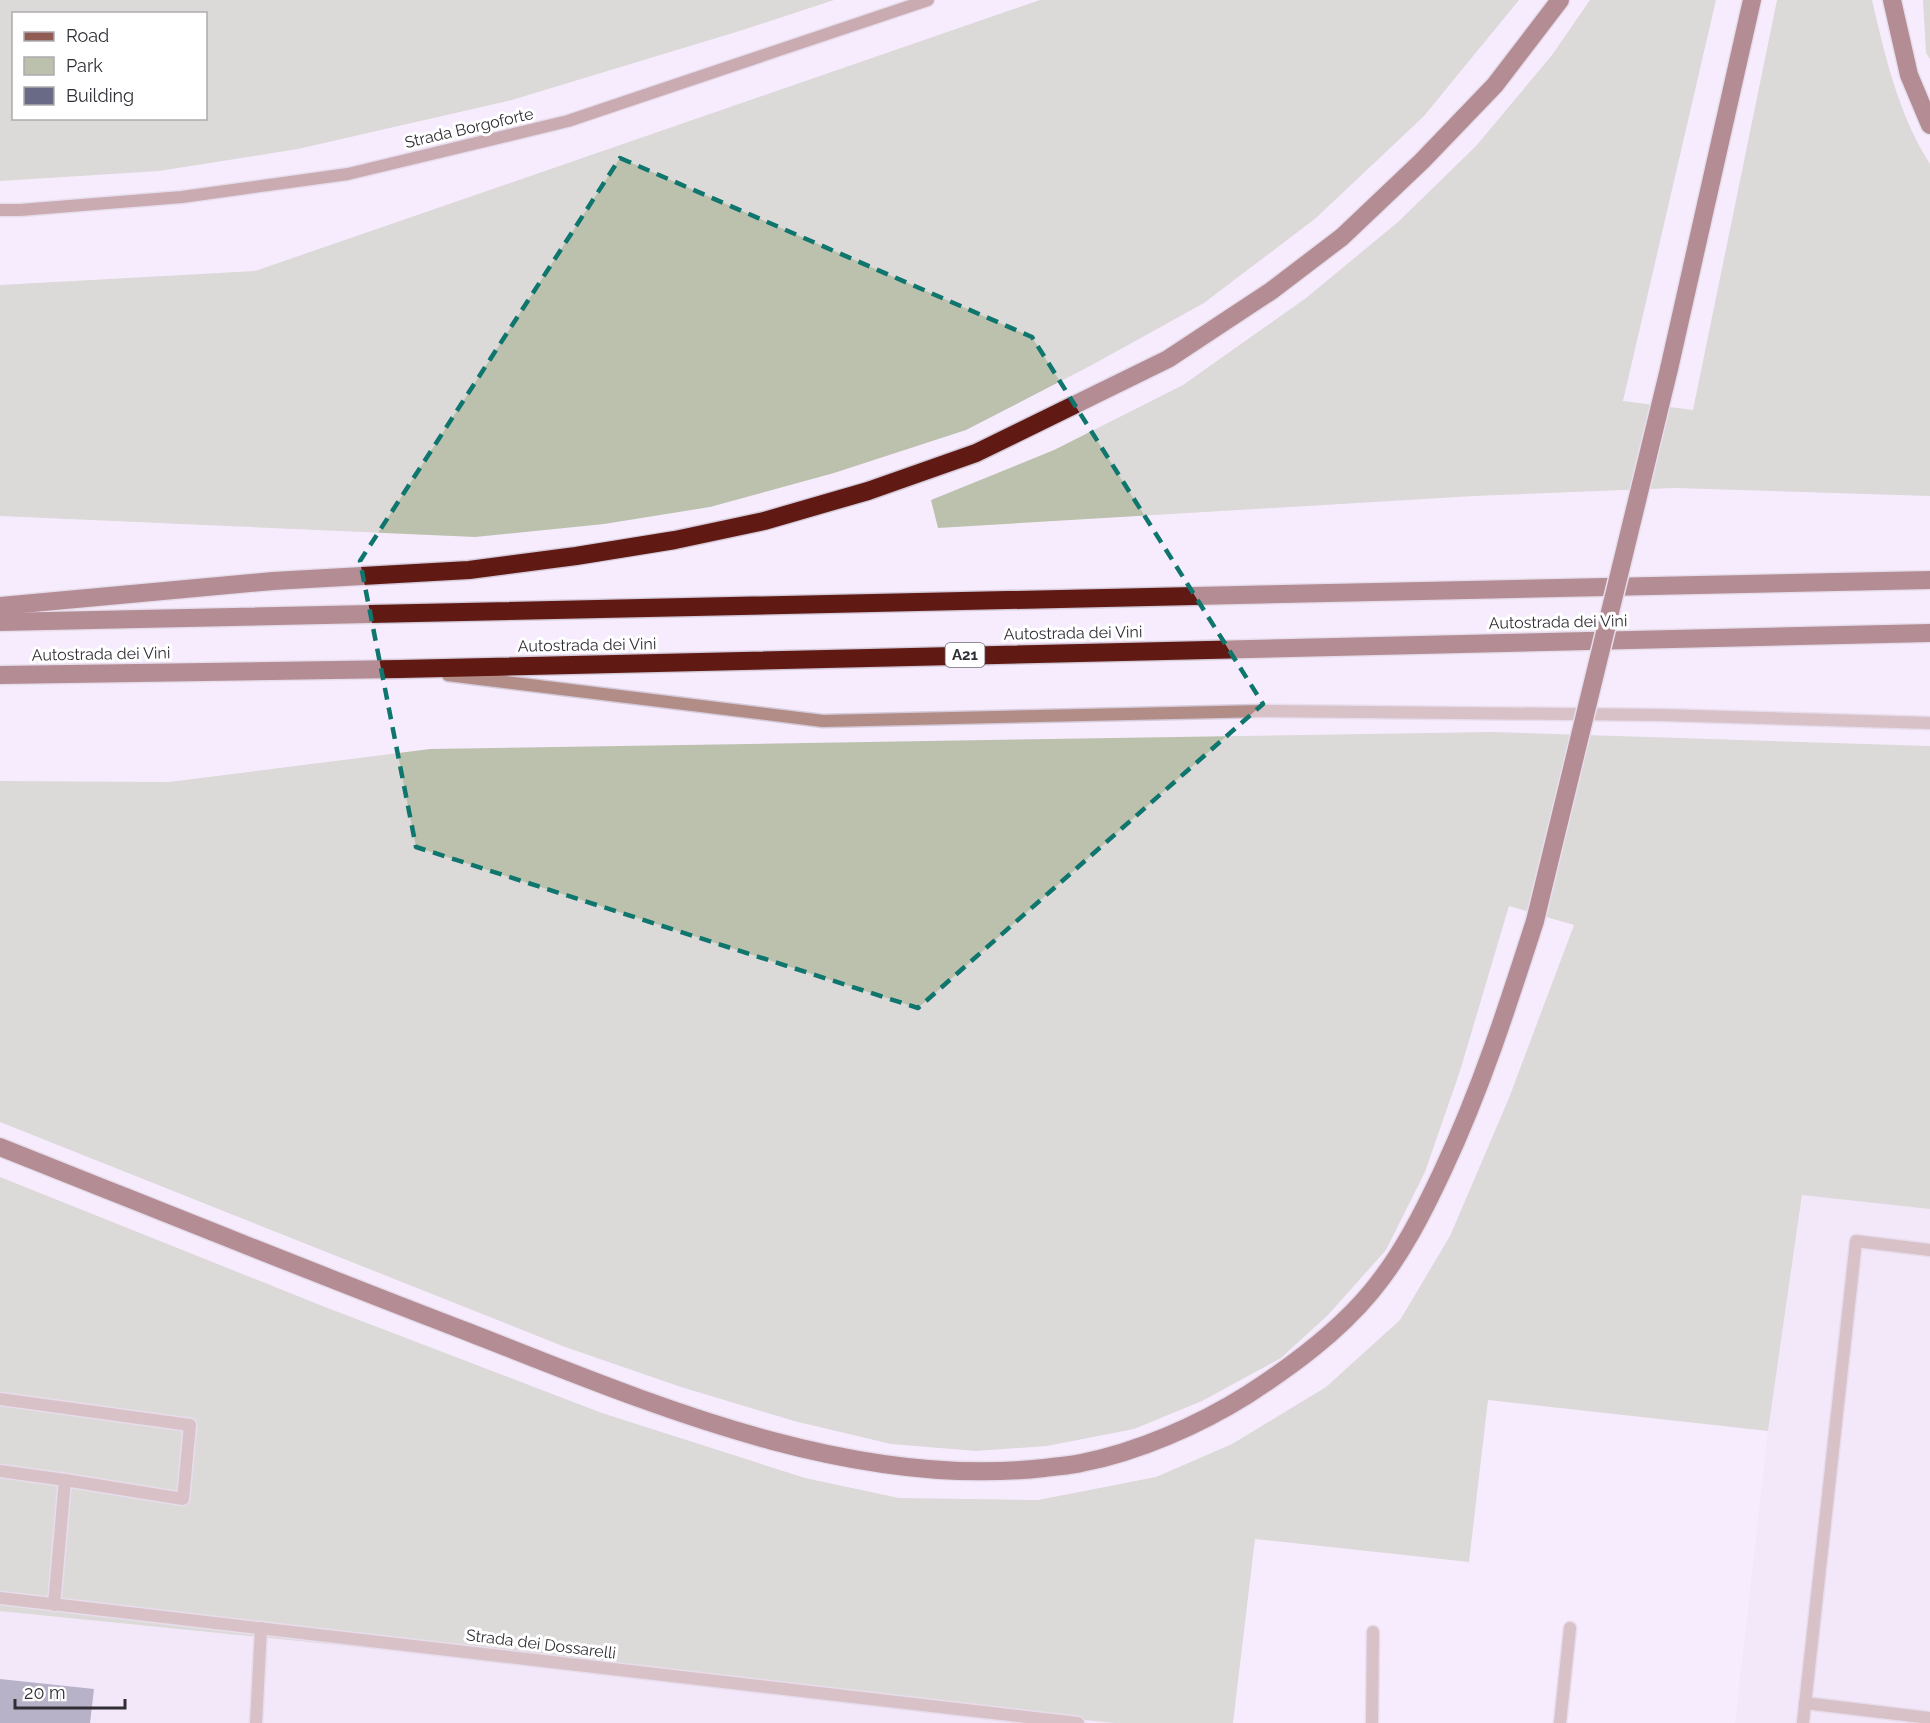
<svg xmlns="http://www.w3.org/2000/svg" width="1930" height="1723" font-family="Raleway,sans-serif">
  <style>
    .built { fill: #eedff6 }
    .green { fill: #bbc1ad; fill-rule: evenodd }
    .building { fill: #696a86 }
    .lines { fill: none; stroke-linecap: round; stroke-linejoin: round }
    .service-casing { stroke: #d4cad9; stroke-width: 15 }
    .minor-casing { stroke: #d4cad9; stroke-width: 15 }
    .secondary-casing { stroke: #d4cad9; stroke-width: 15 }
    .motorway-casing { stroke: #d4cad9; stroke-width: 21 }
    .service { stroke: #b28c86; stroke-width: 12 }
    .minor { stroke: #b28c86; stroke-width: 12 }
    .secondary { stroke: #915c54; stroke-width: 12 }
    .motorway { stroke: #601913; stroke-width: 18 }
    .motorway-bridge-casing { stroke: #d4cad9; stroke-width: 21; stroke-linecap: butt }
    .motorway-bridge { stroke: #601913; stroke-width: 18 }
    .marked { fill: none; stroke: #0f766e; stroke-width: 4.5; stroke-dasharray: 12 8; stroke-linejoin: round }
    .labels { text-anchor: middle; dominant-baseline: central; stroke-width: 6; stroke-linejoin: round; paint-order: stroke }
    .shield { fill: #fff; stroke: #706d72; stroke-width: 1.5 }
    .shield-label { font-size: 15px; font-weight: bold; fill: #322e35 }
    .street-label { font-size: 16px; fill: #322e35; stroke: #fff }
  </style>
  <rect width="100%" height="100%" fill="#f7ecfd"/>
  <!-- built -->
  <g class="built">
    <polygon points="1803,1192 1930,1206 1930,1723 1735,1723 1768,1431"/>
    <polygon points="0,1598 1125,1723 0,1723"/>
  </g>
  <!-- green -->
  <g class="green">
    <path d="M0,0H834L746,29L512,100L298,149L159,171L0,181ZM14,14H206V118H14Z"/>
    <polygon points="1040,0 1519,0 1424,116 1316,218 1204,303 1092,365 966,430 834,473 710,507 604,524 475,537 0,516 0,285 255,271"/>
    <path d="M1590,0H1716L1623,401L1693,410L1777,0H1872C1885,56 1899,116 1930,164V496L1675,488L1474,496L938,528L931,500L1054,450L1183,385L1306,298L1398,222L1476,146L1552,55Z"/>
    <polygon points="1923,0 1930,0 1930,59 1926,53"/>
    <polygon points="1492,732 1930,746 1930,1209 1802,1195 1768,1431 1488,1400 1469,1562 1255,1539 1233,1723 1115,1723 0,1611 0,1177 325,1307 602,1413 805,1478 899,1498 1038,1500 1156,1477 1232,1444 1326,1387 1400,1320 1450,1236 1509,1098 1574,925 1509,906 1460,1071 1425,1172 1386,1250 1328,1315 1281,1358 1202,1401 1134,1429 1047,1446 976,1451 891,1444 794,1421 681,1387 565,1347 0,1122 0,781 169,782 430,749"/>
  </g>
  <!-- building -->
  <polygon class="building" points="0,1679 94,1689 90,1723 0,1723"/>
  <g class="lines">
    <!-- service casing -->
    <g class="service-casing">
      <g id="service">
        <polyline points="448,675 823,721 1263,711 1662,715 1930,723"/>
        <polyline points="0,1399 190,1425 183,1499 65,1480"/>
        <polyline points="0,1471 65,1480 54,1605"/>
        <polyline points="1805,1703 1930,1718"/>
        <polyline points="256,1723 261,1628"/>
        <polyline points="1372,1723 1373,1632"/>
        <polyline points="1560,1723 1570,1628"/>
        <polyline points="1803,1723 1856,1241 1930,1250"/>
      </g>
    </g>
    <!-- minor casing -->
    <g class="minor-casing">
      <polyline id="minor" points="0,1598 1078,1723"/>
    </g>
    <!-- secondary casing -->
    <g class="secondary-casing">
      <polyline id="secondary" points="0,210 20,210 182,197 348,174 568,121 928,0"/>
    </g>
    <!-- motorway casing -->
    <g class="motorway-casing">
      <g id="motorway">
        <polyline points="1892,0 1909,75 1930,125"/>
        <polyline points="1669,369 1752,0"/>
        <polyline points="0,606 273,581 469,570 576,556 675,540 764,521 868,491 976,453 1168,359 1271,291 1342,237 1422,161 1495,85 1560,0"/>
        <polyline points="0,622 1930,580"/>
        <polyline points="0,675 400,669 1930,633"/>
        <path d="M0,1147C156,1209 311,1272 468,1332C647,1402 848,1490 1044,1468C1056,1466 1069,1466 1081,1463C1138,1452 1199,1425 1247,1395C1292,1366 1337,1333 1371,1292C1401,1256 1423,1213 1443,1170C1481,1089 1508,1005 1535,921"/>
      </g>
    </g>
    <!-- service -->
    <use href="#service" class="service"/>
    <!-- minor -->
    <use href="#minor" class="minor"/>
    <!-- secondary -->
    <use href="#secondary" class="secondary"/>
    <!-- motorway -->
    <use href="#motorway" class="motorway"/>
    <!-- motorway-bridge casing -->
    <g class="motorway-bridge-casing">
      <polyline id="motorway-bridge" points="1535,921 1669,369"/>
    </g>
    <!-- motorway-bridge -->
    <use href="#motorway-bridge" class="motorway-bridge"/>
  </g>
  <!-- marked area -->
  <path d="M0 0H1930V1723H0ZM620,158L1032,337L1263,704L918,1008L416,847L360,561Z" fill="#f7ecfd" fill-opacity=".55" fill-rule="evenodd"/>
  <path class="marked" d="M620,158L1032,337L1263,704L918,1008L416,847L360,561Z"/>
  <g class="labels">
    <!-- shield labels -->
    <rect class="shield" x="945.5" y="643" width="39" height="24" rx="4.5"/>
    <g class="shield-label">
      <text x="965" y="655">A21</text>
    </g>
    <!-- street labels -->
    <g class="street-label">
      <text transform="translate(469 128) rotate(-13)">Strada Borgoforte</text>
      <text transform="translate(1558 622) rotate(-1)">Autostrada dei Vini</text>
      <text transform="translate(1073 633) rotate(-1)">Autostrada dei Vini</text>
      <text transform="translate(587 645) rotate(-1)">Autostrada dei Vini</text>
      <text transform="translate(101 654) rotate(-1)">Autostrada dei Vini</text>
      <text transform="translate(541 1644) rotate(7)">Strada dei Dossarelli</text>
    </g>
  </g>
  <!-- legend -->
  <rect x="12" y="12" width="195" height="108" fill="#ffffff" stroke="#adabae" stroke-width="1.5"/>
  <rect x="24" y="32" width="30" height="9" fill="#915c54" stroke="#adabae" stroke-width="1.5"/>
  <text x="66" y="42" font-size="18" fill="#322e35">Road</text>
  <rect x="24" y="57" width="30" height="18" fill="#bbc1ad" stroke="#adabae" stroke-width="1.5"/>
  <text x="66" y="72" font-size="18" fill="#322e35">Park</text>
  <rect x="24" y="87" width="30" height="18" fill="#696a86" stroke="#adabae" stroke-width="1.5"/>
  <text x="66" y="102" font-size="18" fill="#322e35">Building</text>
  <!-- scale -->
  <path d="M15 1699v9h110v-9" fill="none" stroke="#322e35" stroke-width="3"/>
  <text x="24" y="1699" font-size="18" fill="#322e35" stroke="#ffffff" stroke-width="4.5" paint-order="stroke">20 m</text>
</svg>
